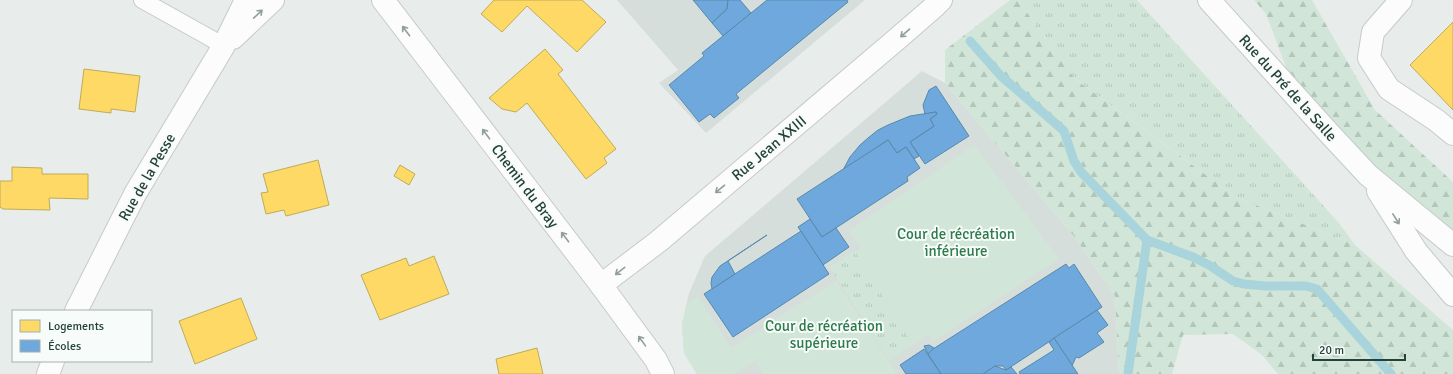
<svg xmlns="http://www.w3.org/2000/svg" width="1453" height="374" font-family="Signika,sans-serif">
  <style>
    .built { fill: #d6dedb }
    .grass { fill: url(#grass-tufts) }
    .forest { fill: url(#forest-firs) }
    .park { fill: #d1e6d8 }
    .homes { fill: #ffd966; stroke: #bdac59 }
    .schools { fill: #6fa8dc; stroke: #5889ab }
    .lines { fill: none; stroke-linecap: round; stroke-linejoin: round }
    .stream { stroke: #a9d4db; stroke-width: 9 }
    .lane-casing { stroke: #c5cac8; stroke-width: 18 }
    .street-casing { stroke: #c5cac8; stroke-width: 24 }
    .secondary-casing { stroke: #c3cbc8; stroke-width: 24 }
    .lane { stroke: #fcfcfc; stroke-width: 16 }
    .street { stroke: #fcfcfc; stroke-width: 22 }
    .secondary { stroke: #fcfcfc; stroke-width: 22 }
    .oneway { stroke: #909f9b }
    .labels { text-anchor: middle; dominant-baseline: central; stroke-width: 4; stroke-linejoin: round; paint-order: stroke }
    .street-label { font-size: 15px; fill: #24423a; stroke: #f7fbf9 }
    .park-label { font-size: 15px; fill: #2d7a4b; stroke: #f7fbf9 }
  </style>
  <defs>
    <pattern id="grass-tufts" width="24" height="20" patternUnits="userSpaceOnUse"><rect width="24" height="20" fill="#d1e6d8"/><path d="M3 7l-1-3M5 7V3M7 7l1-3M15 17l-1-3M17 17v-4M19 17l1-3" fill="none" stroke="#b3c6ba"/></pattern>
    <pattern id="forest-firs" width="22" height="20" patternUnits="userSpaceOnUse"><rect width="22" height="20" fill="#d1e6d8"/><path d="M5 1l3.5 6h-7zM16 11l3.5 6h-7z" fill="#b3c6ba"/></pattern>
  </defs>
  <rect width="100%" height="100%" fill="#e8edeb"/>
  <!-- built -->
  <g class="built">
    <polygon points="617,0 865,0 706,133 659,83 678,70"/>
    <polygon points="922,71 945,83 1074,236 1115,296 1119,374 697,374 684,353 682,324 689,293 705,256"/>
  </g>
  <!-- grass -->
  <g class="grass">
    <polygon points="1018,0 1137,0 1339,223 1355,245 1236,197 1074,78"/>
    <polygon points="855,251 913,345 889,360 830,267"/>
  </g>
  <!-- forest -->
  <g class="forest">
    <polygon points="1010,0 1018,0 1075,79 1236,197 1355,245 1453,330 1453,374 1278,374 1262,355 1233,334 1183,335 1172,374 1119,374 1115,296 1074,236 945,83 945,50"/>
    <polygon points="1254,0 1312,0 1375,110 1453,182 1453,246 1388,193 1289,75 1266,14"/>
  </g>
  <!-- park -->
  <g class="park">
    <polygon points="974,145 1059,259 933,341 929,335 913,345 855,251 862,249 849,231"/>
    <polygon points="836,281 897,374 764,374 755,361 734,374 697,374 684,353 682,324 687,304 698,297 731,348"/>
  </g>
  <!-- homes -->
  <g class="homes">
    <polygon points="494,0 582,0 606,22 577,52 527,6 502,32 481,14"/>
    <polygon points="1453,22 1453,110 1410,65"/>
    <polygon points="545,49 563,70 558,74 616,149 604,158 607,163 586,179 527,103 516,112 502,109 489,98"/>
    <polygon points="84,69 140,76 135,112 111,109 111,113 79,109"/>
    <polygon points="318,160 329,205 286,216 284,210 266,214 261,193 268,192 263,174"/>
    <polygon points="400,165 415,174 409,185 394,176"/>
    <polygon points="12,167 42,168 42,174 88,174 88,199 49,198 50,210 3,209 0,207 0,181 12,181"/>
    <polygon points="434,256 449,294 380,320 361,275 406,258 409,266"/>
    <polygon points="241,298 257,339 195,364 179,321"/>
    <polygon points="537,348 543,374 499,374 496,359"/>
  </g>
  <!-- schools -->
  <g class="schools">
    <polygon points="693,0 728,0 727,9 712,23"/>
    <polygon points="728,0 740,0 751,13 723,36 712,23 727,9"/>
    <polygon points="767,0 847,0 848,2 736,94 739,98 714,118 710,114 699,122 669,85 704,56 702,53"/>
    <polygon points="936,86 969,136 925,164 910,142 934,126 930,119 937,114 936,112 925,114 923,105 929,90"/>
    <polygon points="936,112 937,114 930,119 934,126 910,142 919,156 914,159 906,147 897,153 888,140 843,170 850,157 860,145 868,138 878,130 888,125 910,116"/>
    <polygon points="888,140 897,153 906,147 920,168 907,177 908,181 822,237 797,199"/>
    <polygon points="810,219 822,237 836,228 849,247 823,265 798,227"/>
    <polygon points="801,231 829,274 733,337 704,294"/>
    <polygon points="767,235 728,261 735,274 712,289 711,283 712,277 720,266"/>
    <polygon points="1066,264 1069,268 1074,264 1102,307 1006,370 1003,366 995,366 983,374 941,374 928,354 933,349"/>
    <polygon points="1097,310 1108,325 1097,333 1104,342 1079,358 1076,357 1072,366 1054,338"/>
    <polygon points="1054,338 1078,374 1020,374 1019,372 1054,350 1049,342"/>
    <polygon points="929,345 934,348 928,354 924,346"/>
    <polygon points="924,349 941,374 906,374 900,365"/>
    <polygon points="995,366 1006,370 1011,367 1017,374 983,374"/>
  </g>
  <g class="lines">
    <!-- stream -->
    <g class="stream">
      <polyline points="970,41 1001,76 1064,131 1074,161 1081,172 1147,240 1193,257 1209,265 1233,281 1244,284 1265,286 1306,286 1317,289 1391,374"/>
      <polyline points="1128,374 1147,240"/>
    </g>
    <!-- lane casing -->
    <g class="lane-casing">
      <polyline id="lane" points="142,0 212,39 223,47"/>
    </g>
    <!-- street casing -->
    <g class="street-casing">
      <g id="street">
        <polyline points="383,0 601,285 656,360 663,374"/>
        <polyline points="1401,0 1373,32 1369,58 1389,89 1436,120 1453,134"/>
        <polyline points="233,38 273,0"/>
        <polyline points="601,285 659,241 897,39 934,7 941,0"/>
        <polyline points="76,311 135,194 223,47 246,0"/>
        <polyline points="48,374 53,361"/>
      </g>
    </g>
    <!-- secondary casing -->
    <g class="secondary-casing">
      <g id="secondary">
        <polyline points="1209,0 1328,132 1368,175 1453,245"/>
        <polyline points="1378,191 1416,251 1453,295"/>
      </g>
    </g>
    <!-- lane -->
    <use href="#lane" class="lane"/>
    <!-- street -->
    <use href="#street" class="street"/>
    <!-- secondary -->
    <use href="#secondary" class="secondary"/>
  </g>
  <!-- one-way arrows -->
  <defs><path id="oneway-shaft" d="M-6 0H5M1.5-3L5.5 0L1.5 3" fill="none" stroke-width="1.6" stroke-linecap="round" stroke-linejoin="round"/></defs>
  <g class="oneway">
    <use href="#oneway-shaft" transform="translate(258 14) rotate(-43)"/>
    <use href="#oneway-shaft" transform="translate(406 31) rotate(-127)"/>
    <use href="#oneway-shaft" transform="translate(905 33) rotate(139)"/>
    <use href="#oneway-shaft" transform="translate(486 134) rotate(-127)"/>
    <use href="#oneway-shaft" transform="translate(720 189) rotate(140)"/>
    <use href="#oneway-shaft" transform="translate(1396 219) rotate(58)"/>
    <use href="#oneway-shaft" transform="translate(565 237) rotate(-127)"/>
    <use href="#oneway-shaft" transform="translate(620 271) rotate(142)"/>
    <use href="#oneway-shaft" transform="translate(642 341) rotate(-126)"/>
  </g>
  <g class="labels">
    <!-- street labels -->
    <g class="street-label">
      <text transform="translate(1288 88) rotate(48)">Rue du Pré de la Salle</text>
      <text transform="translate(769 148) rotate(-40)">Rue Jean XXIII</text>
      <text transform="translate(147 177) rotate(-60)">Rue de la Pesse</text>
      <text transform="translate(525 186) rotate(53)">Chemin du Bray</text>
    </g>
    <!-- park labels -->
    <g class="park-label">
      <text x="956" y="234">Cour de récréation<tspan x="956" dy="17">inférieure</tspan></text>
      <text x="824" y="326">Cour de récréation<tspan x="824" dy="17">supérieure</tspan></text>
    </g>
  </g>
  <!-- legend -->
  <rect x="12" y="310" width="140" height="52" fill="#f7fbf9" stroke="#a3b1ad"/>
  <rect x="20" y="320" width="20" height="12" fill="#ffd966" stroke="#a3b1ad"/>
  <text x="48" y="330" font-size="12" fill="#24423a">Logements</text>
  <rect x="20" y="340" width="20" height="12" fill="#6fa8dc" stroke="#a3b1ad"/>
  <text x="48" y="350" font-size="12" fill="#24423a">Écoles</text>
  <!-- scale -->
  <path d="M1313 354v6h92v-6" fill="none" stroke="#24423a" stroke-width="2"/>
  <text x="1319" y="354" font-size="12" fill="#24423a" stroke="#f7fbf9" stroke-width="3" paint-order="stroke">20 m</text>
</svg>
